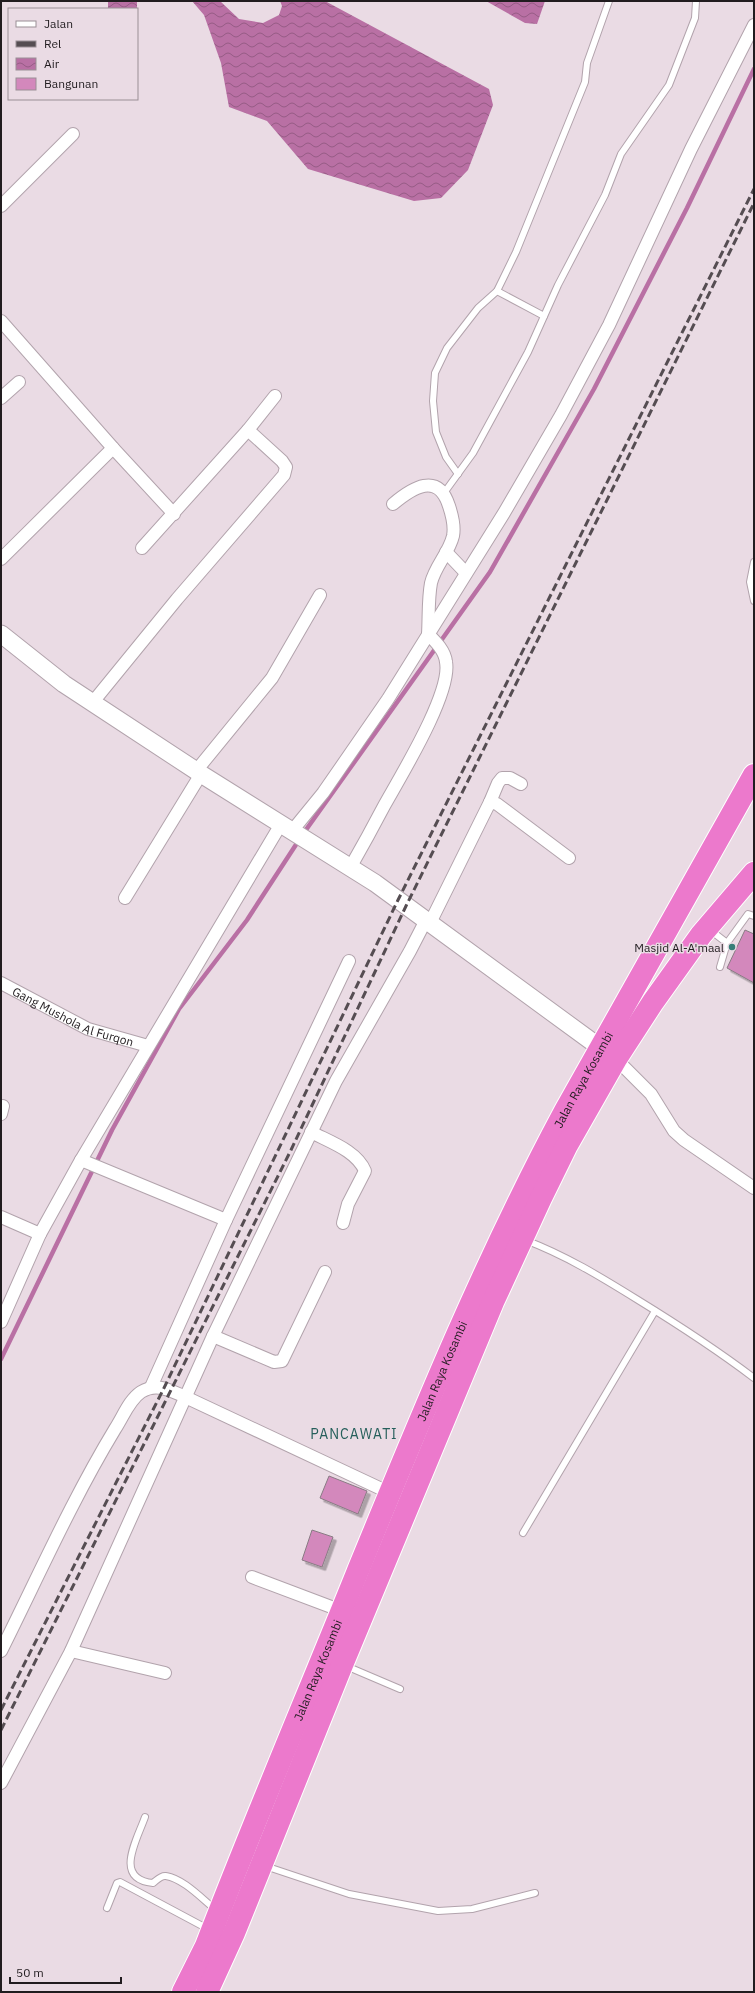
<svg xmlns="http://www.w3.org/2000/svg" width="755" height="1993" font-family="'IBM Plex Sans',sans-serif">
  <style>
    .water { fill: url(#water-waves) }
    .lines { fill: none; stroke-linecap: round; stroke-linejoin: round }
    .stream { stroke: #b970a4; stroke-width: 4.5 }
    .building { fill: #d388bc; stroke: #897b84; filter: url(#shadow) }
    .lane-casing { stroke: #b2a3ac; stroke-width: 8 }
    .street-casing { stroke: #b2a3ac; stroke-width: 14 }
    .secondary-casing { stroke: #b2a3ac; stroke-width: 19 }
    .highway-casing { stroke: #fff; stroke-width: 24 }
    .lane { stroke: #fff; stroke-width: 6 }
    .street { stroke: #fff; stroke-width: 12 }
    .secondary { stroke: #fff; stroke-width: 17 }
    .highway { stroke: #ec79cc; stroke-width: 22 }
    .rail { stroke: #554d52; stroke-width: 3; stroke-dasharray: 8 4; stroke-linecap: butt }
    .poi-dot { fill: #367e78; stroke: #eadbe4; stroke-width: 1.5 }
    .labels { text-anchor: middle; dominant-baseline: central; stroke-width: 3; stroke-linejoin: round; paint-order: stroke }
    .poi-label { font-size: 12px; fill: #211c1f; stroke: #eadbe4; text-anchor: end }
    .street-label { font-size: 12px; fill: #211c1f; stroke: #eadbe4 }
    .quarter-label { font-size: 14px; letter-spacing: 1px; fill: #265f5b; stroke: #eadbe4 }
  </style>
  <defs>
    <pattern id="water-waves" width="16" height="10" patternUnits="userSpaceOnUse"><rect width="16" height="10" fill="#b970a4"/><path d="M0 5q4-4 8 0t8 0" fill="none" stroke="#965b85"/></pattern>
    <filter id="shadow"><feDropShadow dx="3.5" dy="3.5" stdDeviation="0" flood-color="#0004"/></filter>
  </defs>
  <rect width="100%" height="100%" fill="#eadbe4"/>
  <!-- water -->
  <g class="water">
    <polygon points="108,1 137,1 137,21 137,9 108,9"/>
    <polygon points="192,1 220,1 239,19 263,23 279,15 282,6 280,1 325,1 489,89 493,105 468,170 441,198 414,201 308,169 267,121 229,107 221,63 204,15"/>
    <polygon points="486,1 545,1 537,24 525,23"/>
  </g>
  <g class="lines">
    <!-- stream -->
    <g class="stream">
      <polyline points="303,834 490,572 594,389 687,208 754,69"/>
      <polyline points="1,1359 112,1130 179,1009 247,920 299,840"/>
    </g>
  </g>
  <!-- building -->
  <g class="building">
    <polygon points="745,930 754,934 754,983 727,968"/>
    <polygon points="329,1476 367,1491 358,1514 320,1498"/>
    <polygon points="312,1530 333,1537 322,1567 302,1560"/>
  </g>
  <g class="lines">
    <!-- lane casing -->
    <g class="lane-casing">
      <g id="lane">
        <polyline points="497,291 544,316"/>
        <polyline points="458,474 446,457 436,432 433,401 435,373 447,348 478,308 497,291 516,252 585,82 587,63 609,1"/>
        <polyline points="444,493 473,453 528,352 558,285 605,195 621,154 669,85 695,18 696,1"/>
        <polyline points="754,562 750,582 754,601"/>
        <polyline points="710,930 727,943 748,914 754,916"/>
        <polyline points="720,967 727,943"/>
        <path d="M525,1240C565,1255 601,1277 638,1300C677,1324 717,1350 754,1378"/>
        <polyline points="523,1533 655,1311"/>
        <polyline points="346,1666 400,1689"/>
        <path d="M145,1817C137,1840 113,1879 153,1883C157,1880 161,1875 166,1876C184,1879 202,1899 216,1910"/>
        <polyline points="265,1866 349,1894 438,1911 472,1909 535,1893"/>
        <polyline points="107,1908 117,1883 120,1882 208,1929"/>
      </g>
    </g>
    <!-- street casing -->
    <g class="street-casing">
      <g id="street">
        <polyline points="1,206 73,134"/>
        <polyline points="1,321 113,448 174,514"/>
        <polyline points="1,398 19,382"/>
        <polyline points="142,548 248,430 275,396"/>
        <polyline points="446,552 466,573"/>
        <polyline points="1,559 113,448"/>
        <polyline points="93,702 177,599 284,475 286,467 282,461 248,430"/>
        <polyline points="196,771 272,678 320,595"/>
        <polyline points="490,802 498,783 502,778 510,778 521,784"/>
        <polyline points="292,831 323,793 388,699 504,513 561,415 609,325 691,149 754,25"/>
        <path d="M350,868C362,847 373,827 384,806C400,777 452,693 446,662C445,651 436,642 428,634C429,618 428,599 431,583C435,566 449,553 453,536C455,526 452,515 449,506C438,471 412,488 393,504"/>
        <polyline points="125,898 201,774"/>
        <polyline points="430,923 490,802 497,804 569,858"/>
        <path id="s1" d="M1,983L88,1029L148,1046"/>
        <polyline points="616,1059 651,1094 674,1131 684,1140 754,1188"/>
        <polyline points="1,1114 3,1106"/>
        <path d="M311,1132C330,1142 357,1151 365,1171L348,1204L343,1223"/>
        <polyline points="81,1160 226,1220"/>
        <polyline points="1,1217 40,1234"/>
        <polyline points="1,1322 40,1234 81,1160 281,824"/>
        <polyline points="213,1336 274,1362 282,1361 325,1272"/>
        <polyline points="151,1387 226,1220 349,961"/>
        <polyline points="252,1577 342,1611"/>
        <path d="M1,1651C38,1577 72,1500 115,1429C123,1417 129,1400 141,1392C155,1383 167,1389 181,1395L390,1493"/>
        <polyline points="71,1651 165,1673"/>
        <polyline points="1,1783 71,1651 213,1336 336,1081 410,951 426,920"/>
      </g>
    </g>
    <!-- secondary casing -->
    <g class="secondary-casing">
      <polyline id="secondary" points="1,634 64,684 201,774 375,883 602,1049"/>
    </g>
    <!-- highway casing -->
    <g class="highway-casing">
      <g id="highway">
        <path id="s2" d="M183,1992L206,1946C254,1821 307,1697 357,1573C421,1417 485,1260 565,1111L754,775"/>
        <polyline points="207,1992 234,1933 342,1665 493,1302 541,1198 567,1145 616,1059 653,1002 701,935 754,873"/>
      </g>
    </g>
    <!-- lane -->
    <use href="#lane" class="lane"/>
    <!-- street -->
    <use href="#street" class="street"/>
    <!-- secondary -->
    <use href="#secondary" class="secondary"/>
    <!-- highway -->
    <use href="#highway" class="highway"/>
    <!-- rail -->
    <g class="rail">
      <polyline points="1,1710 164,1388 398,900 754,189"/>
      <polyline points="1,1730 291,1150 406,906 754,203"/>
    </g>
  </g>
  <!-- markers -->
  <circle class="poi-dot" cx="732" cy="947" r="4"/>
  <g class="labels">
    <!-- poi labels -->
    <g class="poi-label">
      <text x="724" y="947">Masjid Al-A'maal</text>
    </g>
    <!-- street labels -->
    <g class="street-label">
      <text stroke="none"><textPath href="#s1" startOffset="80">Gang Mushola Al Furqon</textPath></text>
      <text stroke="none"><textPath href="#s2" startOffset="997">Jalan Raya Kosambi</textPath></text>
      <text stroke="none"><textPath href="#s2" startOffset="673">Jalan Raya Kosambi</textPath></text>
      <text stroke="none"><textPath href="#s2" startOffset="349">Jalan Raya Kosambi</textPath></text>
    </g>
    <!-- quarter labels -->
    <g class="quarter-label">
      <text x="354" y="1434">PANCAWATI</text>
    </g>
  </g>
  <!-- border -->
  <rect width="755" height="1993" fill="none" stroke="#211c1f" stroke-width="4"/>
  <!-- legend -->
  <rect x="8" y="8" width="130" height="92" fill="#eadbe4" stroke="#9a8f95"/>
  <rect x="16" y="21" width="20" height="6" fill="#ffffff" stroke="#9a8f95"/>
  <text x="44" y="28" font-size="12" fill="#211c1f">Jalan</text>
  <rect x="16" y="41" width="20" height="6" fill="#554d52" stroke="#9a8f95"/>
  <text x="44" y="48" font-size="12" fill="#211c1f">Rel</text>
  <rect x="16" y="58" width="20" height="12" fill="url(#water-waves)" stroke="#9a8f95"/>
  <text x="44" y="68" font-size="12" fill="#211c1f">Air</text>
  <rect x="16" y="78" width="20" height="12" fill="#d388bc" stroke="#9a8f95"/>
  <text x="44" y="88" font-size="12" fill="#211c1f">Bangunan</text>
  <!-- scale -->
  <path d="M10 1977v6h111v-6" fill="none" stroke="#211c1f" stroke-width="2"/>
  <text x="16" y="1977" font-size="12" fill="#211c1f" stroke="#eadbe4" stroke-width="3" paint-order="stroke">50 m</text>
</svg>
